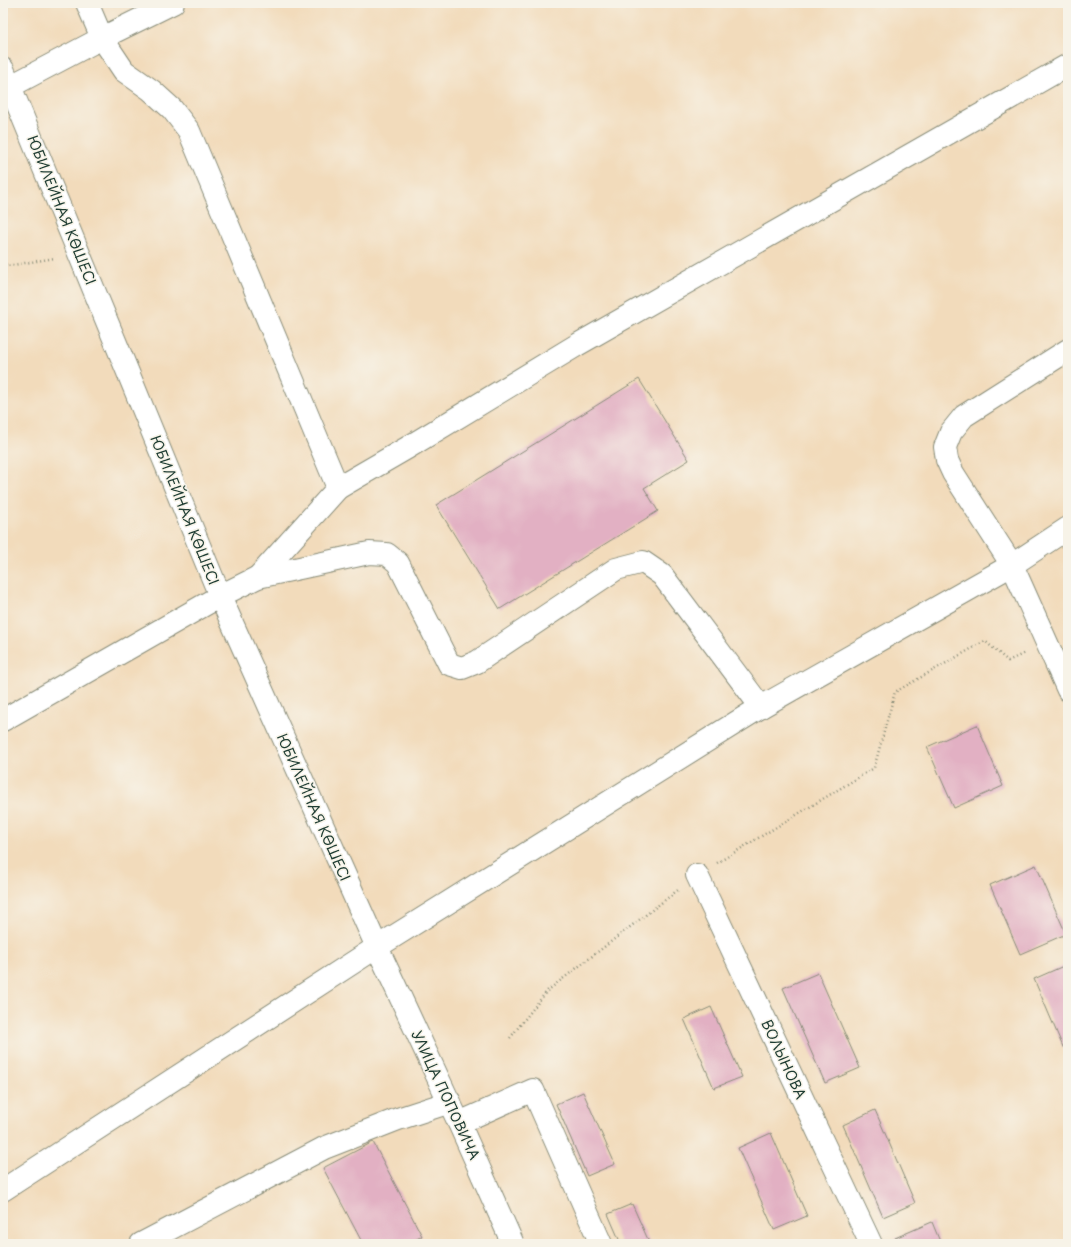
<svg xmlns="http://www.w3.org/2000/svg" width="1071" height="1247" font-family="'Playpen Sans',sans-serif">
  <style>
    .building { fill: #e2b0c3 }
    .lines { fill: none; stroke-linecap: round; stroke-linejoin: round }
    .minor-casing { stroke: #888c78; stroke-width: 24 }
    .highway-casing { stroke: #888c78; stroke-width: 24 }
    .path { stroke: #888c78; stroke-width: 2.5; stroke-dasharray: 1 3; stroke-linecap: butt }
    .minor { stroke: #fff; stroke-width: 22 }
    .highway { stroke: #fff; stroke-width: 22 }
    .labels { text-anchor: middle; dominant-baseline: central; stroke-width: 3; stroke-linejoin: round; paint-order: stroke }
    .street-label { font-size: 14px; fill: #1f3d34; stroke: #f7f3e8 }
  </style>
  <rect width="100%" height="100%" fill="#f7f3e8"/>
  <filter id="ink" filterUnits="userSpaceOnUse"><feTurbulence type="fractalNoise" baseFrequency=".025" numOctaves="2"/><feDisplacementMap in="SourceGraphic" scale="8" xChannelSelector="R" yChannelSelector="G"/><feConvolveMatrix kernelMatrix="1 2 1 2 8 2 1 2 1" color-interpolation-filters="sRGB"/></filter>
  <filter id="wash" filterUnits="userSpaceOnUse"><feTurbulence type="fractalNoise" baseFrequency=".012" numOctaves="4" result="noise"/><feDisplacementMap in="SourceGraphic" scale="16" xChannelSelector="R" yChannelSelector="G"/><feGaussianBlur stdDeviation="0.9" result="paint"/><feColorMatrix in="noise" values="0 0 0 0 0 0 0 0 0 0 0 0 0 0 0 0 0 1.4 0 .05"/><feComposite in="paint" operator="in"/></filter>
  <g filter="url(#wash)">
    <rect width="100%" height="100%" fill="#f2dbbb"/>
    <g id="blocks">
      <!-- building -->
      <g class="building">
        <polygon points="639,379 689,460 644,488 658,511 500,609 436,505"/>
        <polygon points="977,725 1003,786 954,808 927,747"/>
        <polygon points="1036,865 1066,934 1020,954 990,885"/>
        <polygon points="1068,964 1068,1045 1063,1047 1034,979"/>
        <polygon points="818,973 860,1068 825,1083 783,988"/>
        <polygon points="711,1007 742,1077 714,1088 684,1019"/>
        <polygon points="583,1092 615,1164 587,1176 556,1104"/>
        <polygon points="875,1110 915,1203 883,1217 843,1125"/>
        <polygon points="771,1133 807,1216 774,1230 738,1148"/>
        <polygon points="373,1142 422,1236 408,1244 363,1244 323,1168"/>
        <polygon points="632,1204 650,1244 621,1244 608,1214"/>
        <polygon points="932,1222 941,1244 898,1244 895,1238"/>
      </g>
    </g>
  </g>
  <g filter="url(#ink)">
    <use href="#blocks" fill-opacity="0" stroke="#888c78" stroke-width="1"/>
    <g class="lines">
      <!-- minor casing -->
      <g class="minor-casing">
        <g id="minor">
          <polyline points="87,3 102,38 124,71 151,90 172,109 189,131 338,488"/>
          <polyline points="3,69 220,596 377,947 459,1123 513,1244"/>
          <polyline points="11,86 102,38 173,3"/>
          <polyline points="1068,350 964,416 951,432 945,447 947,460 953,473 1012,565 1068,690"/>
          <polyline points="258,577 338,488 407,448 577,345 1068,65"/>
          <polyline points="3,720 220,596 258,577 369,553 387,554 398,563 449,664 462,668 477,662 616,569 643,562 662,575 761,707"/>
          <polyline points="697,875 871,1244"/>
          <polyline points="459,1123 533,1090 601,1244"/>
          <polyline points="141,1244 324,1148 398,1119 450,1102"/>
        </g>
      </g>
      <!-- highway casing -->
      <g class="highway-casing">
        <polyline id="highway" points="3,1190 377,947 761,707 1012,565 1068,528"/>
      </g>
      <!-- path -->
      <g class="path">
        <polyline points="3,261 7,266 55,258"/>
        <polyline points="717,863 874,768 895,692 985,641 1008,661 1025,653"/>
        <polyline points="510,1038 547,991 678,890"/>
      </g>
      <!-- minor -->
      <use href="#minor" class="minor"/>
      <!-- highway -->
      <use href="#highway" class="highway"/>
    </g>
  </g>
  <g class="labels">
    <!-- street labels -->
    <g class="street-label">
      <text transform="translate(62 210) rotate(68)">ЮБИЛЕЙНАЯ КӨШЕСІ</text>
      <text transform="translate(185 510) rotate(68)">ЮБИЛЕЙНАЯ КӨШЕСІ</text>
      <text transform="translate(314 807) rotate(66)">ЮБИЛЕЙНАЯ КӨШЕСІ</text>
      <text transform="translate(784 1059) rotate(65)">ВОЛЫНОВА</text>
      <text transform="translate(446 1095) rotate(65)">УЛИЦА ПОПОВИЧА</text>
    </g>
  </g>
  <!-- margin -->
  <rect width="1071" height="1247" fill="none" stroke="#f7f3e8" stroke-width="16"/>
</svg>
